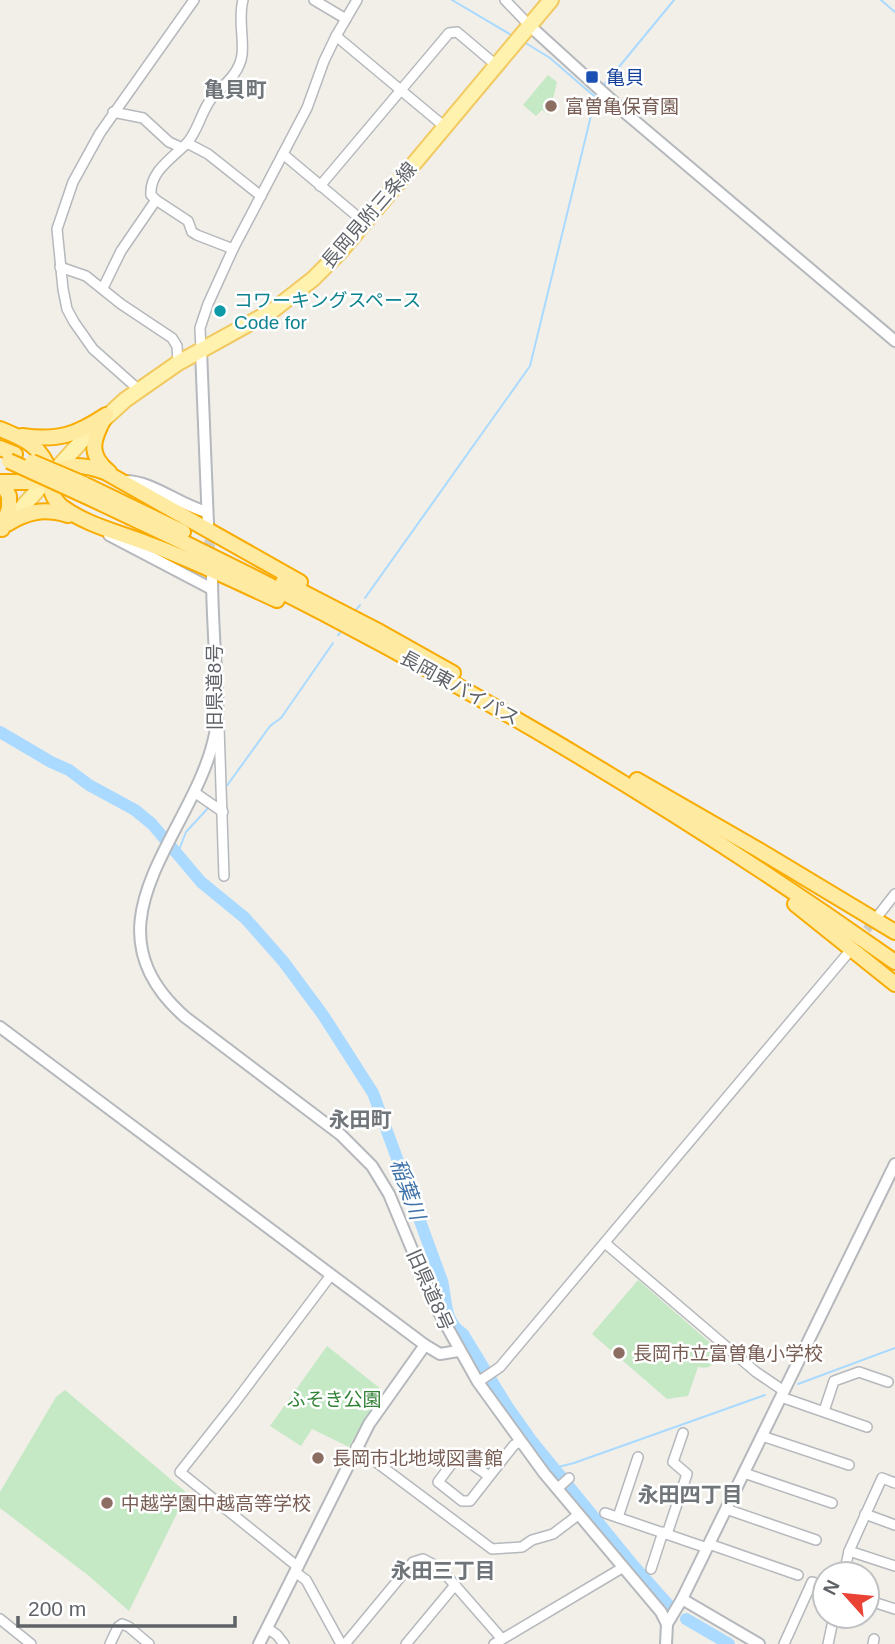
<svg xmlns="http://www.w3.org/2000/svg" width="895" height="1644" font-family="Arial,'Noto Sans JP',sans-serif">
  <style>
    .green { fill: #c5e8c5 }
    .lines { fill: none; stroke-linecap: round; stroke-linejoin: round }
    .stream { stroke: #aadaff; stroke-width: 2 }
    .river { stroke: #aadaff; stroke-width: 12 }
    .minor-tunnel { stroke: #ccccc8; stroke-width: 9; stroke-dasharray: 9 4.5; stroke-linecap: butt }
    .tertiary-tunnel { stroke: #ccccc8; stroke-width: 10; stroke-dasharray: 10 5; stroke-linecap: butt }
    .minor-casing { stroke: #b5b8bc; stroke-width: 12 }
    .tertiary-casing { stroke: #b5b8bc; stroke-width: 14 }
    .primary-casing { stroke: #f2c960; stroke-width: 18 }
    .trunk-casing { stroke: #f9ab00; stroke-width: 18 }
    .minor { stroke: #fff; stroke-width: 9 }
    .tertiary { stroke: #fff; stroke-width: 10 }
    .primary { stroke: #fff2af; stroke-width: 14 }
    .trunk { stroke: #feeaa1; stroke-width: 14 }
    .trunk-bridge-casing { stroke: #f9ab00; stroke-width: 18; stroke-linecap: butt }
    .trunk-bridge { stroke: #feeaa1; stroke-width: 14 }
    .transit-dot { fill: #1a4fb4; stroke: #fff; stroke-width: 2.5 }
    .education-dot { fill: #8d6e63; stroke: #fff; stroke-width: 2.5 }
    .culture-dot { fill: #0f9aa8; stroke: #fff; stroke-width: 2.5 }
    .labels { text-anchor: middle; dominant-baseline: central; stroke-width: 5; stroke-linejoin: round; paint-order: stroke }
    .transit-label { font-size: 19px; fill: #164399; stroke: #fff; text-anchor: start }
    .education-label { font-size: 19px; fill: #785e54; stroke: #fff; text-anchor: start }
    .street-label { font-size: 19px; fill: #5f6368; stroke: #fff }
    .culture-label { font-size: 19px; fill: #0d838f; stroke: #fff; text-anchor: start }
    .park-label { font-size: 19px; fill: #348238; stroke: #fff }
    .neighbourhood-label { font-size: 21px; font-weight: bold; fill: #70757a; stroke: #fff }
    .water-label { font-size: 21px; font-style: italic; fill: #4174aa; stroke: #fff }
  </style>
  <rect width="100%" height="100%" fill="#f1efe8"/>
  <!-- green -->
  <g class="green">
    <polygon points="548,75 557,82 549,115 542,110 536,116 523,105"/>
    <path d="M638,1280L715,1347C716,1362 714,1370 698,1367L688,1396L667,1399L592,1334Z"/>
    <polygon points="327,1346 382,1390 349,1447 312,1429 301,1446 270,1426"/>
    <polygon points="65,1390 187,1493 129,1611 89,1576 0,1508 0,1492 56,1397"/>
  </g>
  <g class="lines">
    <!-- stream -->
    <g class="stream">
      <polyline points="452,0 513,36"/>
      <polyline points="881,0 895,12"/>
      <polyline points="524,42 550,58 594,96"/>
      <polyline points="604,85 674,0"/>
      <polyline points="365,598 530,366 596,95"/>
      <polyline points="356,610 360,605"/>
      <polyline points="338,635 340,633"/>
      <polyline points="226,787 270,726 281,718 333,643"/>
      <polyline points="177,855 186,832 209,807"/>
      <polyline points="798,1384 895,1348"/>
      <polyline points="554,1468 574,1463 765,1395"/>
    </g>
    <!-- river -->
    <g class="river">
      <path d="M0,732L51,762L69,770L89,785L135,810L152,824L201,882L245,918L283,961L323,1015L373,1093L442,1281C447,1300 443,1321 463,1334L507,1406L531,1440L633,1565L672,1609"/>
      <polyline points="686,1619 729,1644"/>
    </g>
    <!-- minor-tunnel -->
    <polyline class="minor-tunnel" points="858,940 877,917"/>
    <!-- tertiary-tunnel -->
    <polyline class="tertiary-tunnel" points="208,525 211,561"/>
    <!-- minor casing -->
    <g class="minor-casing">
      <g id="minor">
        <polyline points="314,0 346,19"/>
        <polyline points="505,0 530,26"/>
        <polyline points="336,36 445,127"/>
        <polyline points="113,112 143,118 169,142 180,147"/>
        <polyline points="187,143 208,154 261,196"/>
        <polyline points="283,154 364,222"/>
        <polyline points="320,186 449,33 457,32 496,65"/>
        <polyline points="156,200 188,221 192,232 197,235 233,249"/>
        <polyline points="60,267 86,276 121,304 172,338 177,346 178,363"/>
        <path d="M103,288L121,251L156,200L151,195C149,171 174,157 187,143C198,131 201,112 211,99C223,85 239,75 242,55C244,37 238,18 243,0"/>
        <polyline points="201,350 200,328 208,304 233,249 307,108 324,61 336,36 357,0"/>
        <polyline points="138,389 93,349 74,322 67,309 63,289 57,229 73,182 100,133 194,0"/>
        <polyline points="219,727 224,876"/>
        <polyline points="194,792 223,812"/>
        <polyline points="877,917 895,894"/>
        <polyline points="605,1243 756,1372 784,1391"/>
        <polyline points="478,1382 500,1367 849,952"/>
        <polyline points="781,1397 867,1427"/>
        <polyline points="824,1411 834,1381 859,1372 888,1382"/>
        <polyline points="762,1436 849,1465"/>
        <polyline points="356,1447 492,1549 522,1547 532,1540 553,1534 578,1515"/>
        <polyline points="744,1473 832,1503"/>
        <polyline points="489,1476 463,1458 456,1458 438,1482 462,1501 470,1501 514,1445 520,1442"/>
        <polyline points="557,1489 569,1478"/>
        <polyline points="726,1509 816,1540"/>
        <polyline points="605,1513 707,1548"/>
        <polyline points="865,1514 895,1525"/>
        <polyline points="618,1517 638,1457"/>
        <polyline points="667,1534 687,1474 673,1462 683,1433"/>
        <polyline points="709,1544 798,1575"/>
        <polyline points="849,1551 895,1566"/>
        <polyline points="298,1567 180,1472 233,1405 331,1275"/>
        <polyline points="651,1569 663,1532"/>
        <polyline points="295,1572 306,1580 341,1644"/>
        <polyline points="844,1574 849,1551 882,1478 895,1483"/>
        <polyline points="867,1600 895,1609"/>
        <polyline points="0,1619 31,1644"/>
        <polyline points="267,1628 277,1635 284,1644"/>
        <polyline points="110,1644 118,1627 122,1624 129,1627 149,1644"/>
        <polyline points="345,1644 413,1562 423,1559 440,1568 502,1639"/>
        <polyline points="406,1644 455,1585"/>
        <polyline points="494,1644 622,1568"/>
        <polyline points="784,1644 812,1582 825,1586"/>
        <polyline points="828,1644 834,1616"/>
        <polyline points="873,1644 874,1639"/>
      </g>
    </g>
    <!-- tertiary casing -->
    <g class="tertiary-casing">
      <g id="tertiary">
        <polyline points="530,26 629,116 895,341"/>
        <polyline points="201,350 208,524"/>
        <path d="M125,481C153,481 179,505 207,512"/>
        <polyline points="109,535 212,589"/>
        <path d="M212,574C212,606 214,638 216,670C217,691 219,713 215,734C195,834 77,922 185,1017L341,1135L372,1166L389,1194L436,1307L478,1382L544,1473L661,1612L667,1624L666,1644"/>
        <polyline points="0,1027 425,1345 440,1354 458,1351"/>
        <polyline points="682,1599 759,1644"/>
        <polyline points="667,1624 682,1599 895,1164"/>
        <polyline points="259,1644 369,1424 425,1345"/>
      </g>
    </g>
    <!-- primary casing -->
    <g class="primary-casing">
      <polyline id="primary" points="8,523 88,434 125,400 178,363 272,311 313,279 340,252 551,0"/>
    </g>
    <!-- trunk casing -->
    <g class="trunk-casing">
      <g id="trunk">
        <path d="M105,417C93,439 87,454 109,472"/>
        <path d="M0,429C27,440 41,446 51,474C67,463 87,465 105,472L300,582"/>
        <path d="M22,436C58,441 76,435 106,415"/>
        <polyline points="0,448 15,454"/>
        <path d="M0,482H33L49,477C50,489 52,498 61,506C86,525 118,532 146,543C191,559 233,580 277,600"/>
        <polyline points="0,485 6,490 9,496 9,508 2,529"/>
        <polyline points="88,486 183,532"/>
        <path d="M79,493C364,624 639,781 895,962"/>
        <path d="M7,524C28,511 44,508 68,515"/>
        <polyline points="283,582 380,632 453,673"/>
        <polyline points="637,780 757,849 895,932"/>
        <polyline points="795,904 895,984"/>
      </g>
    </g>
    <!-- minor -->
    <use href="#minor" class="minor"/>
    <!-- tertiary -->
    <use href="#tertiary" class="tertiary"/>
    <!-- primary -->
    <use href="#primary" class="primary"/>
    <!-- trunk -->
    <use href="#trunk" class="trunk"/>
    <!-- trunk-bridge casing -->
    <g class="trunk-bridge-casing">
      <g id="trunk-bridge">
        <polyline points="9,461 79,493"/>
        <polyline points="32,462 84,484"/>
      </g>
    </g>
    <!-- trunk-bridge -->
    <use href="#trunk-bridge" class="trunk-bridge"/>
  </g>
  <!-- markers -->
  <rect class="transit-dot" x="585" y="70" width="14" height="14" rx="3.5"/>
  <g class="education-dot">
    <circle cx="551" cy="106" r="7"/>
    <circle cx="619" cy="1353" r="7"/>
    <circle cx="318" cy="1458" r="7"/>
    <circle cx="107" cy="1503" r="7"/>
  </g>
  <circle class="culture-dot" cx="220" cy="311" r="7"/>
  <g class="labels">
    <!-- transit labels -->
    <g class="transit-label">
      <text x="606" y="77">亀貝</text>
    </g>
    <!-- education labels -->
    <g class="education-label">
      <text x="565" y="106">富曽亀保育園</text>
      <text x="633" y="1353">長岡市立富曽亀小学校</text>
      <text x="332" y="1458">長岡市北地域図書館</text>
      <text x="121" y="1503">中越学園中越高等学校</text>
    </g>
    <!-- street labels -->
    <g class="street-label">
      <text transform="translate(369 215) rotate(-49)">長岡見附三条線</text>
      <text transform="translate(214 687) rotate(-90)">旧県道8号</text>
      <text transform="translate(460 688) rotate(29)">長岡東バイパス</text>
      <text transform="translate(430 1290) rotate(66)">旧県道8号</text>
    </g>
    <!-- culture labels -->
    <g class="culture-label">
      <text x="234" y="300">コワーキングスペース<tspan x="234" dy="22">Code for</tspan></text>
    </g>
    <!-- park labels -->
    <g class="park-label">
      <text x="334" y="1399">ふそき公園</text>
    </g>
    <!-- neighbourhood labels -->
    <g class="neighbourhood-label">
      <text x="235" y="89">亀貝町</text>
      <text x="360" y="1119">永田町</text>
      <text x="690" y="1494">永田四丁目</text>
      <text x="443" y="1570">永田三丁目</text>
    </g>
    <!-- water labels -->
    <g class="water-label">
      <text transform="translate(408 1189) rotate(70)">稲葉川</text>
    </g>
  </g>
  <!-- north arrow -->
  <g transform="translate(846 1595) rotate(297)"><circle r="33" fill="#ffffff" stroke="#bfc1c3" stroke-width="2"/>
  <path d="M0-5L12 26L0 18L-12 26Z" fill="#ea4335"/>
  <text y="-10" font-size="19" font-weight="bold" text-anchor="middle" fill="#5f6368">N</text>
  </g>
  <!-- scale -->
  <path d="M18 1616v10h217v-10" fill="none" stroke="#5f6368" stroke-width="3.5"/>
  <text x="28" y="1616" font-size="21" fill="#5f6368" stroke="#ffffff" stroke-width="5" paint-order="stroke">200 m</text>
</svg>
